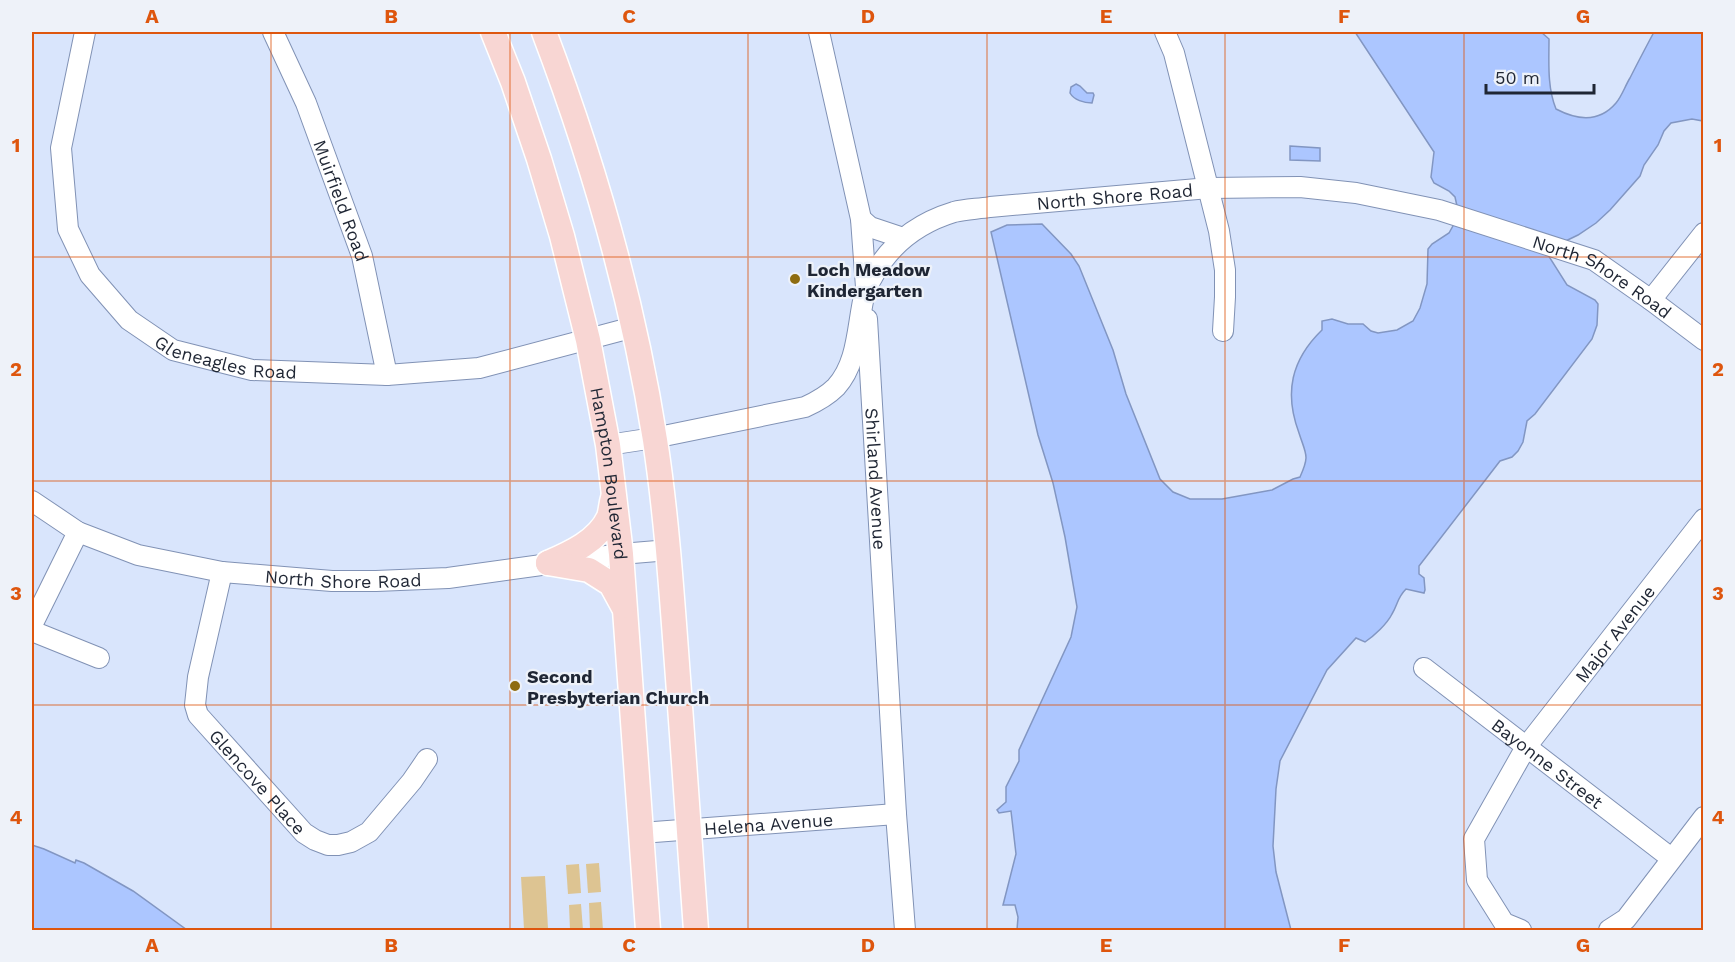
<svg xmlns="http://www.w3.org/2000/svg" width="1735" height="962" font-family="'Work Sans',sans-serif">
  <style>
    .green { fill: #ddc492 }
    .water { fill: #acc6ff; stroke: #8296c2; stroke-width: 1.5 }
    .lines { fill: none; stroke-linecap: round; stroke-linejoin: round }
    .minor-casing { stroke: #8192b5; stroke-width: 22 }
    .major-casing { stroke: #fff; stroke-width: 27 }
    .minor { stroke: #fff; stroke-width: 20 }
    .major { stroke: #f8d6d3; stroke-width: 24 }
    .grid { fill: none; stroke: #de560e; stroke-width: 1.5; stroke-opacity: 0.55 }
    .poi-dot { fill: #8e6c10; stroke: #eef2f9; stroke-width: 2 }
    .labels { text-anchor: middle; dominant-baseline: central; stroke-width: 4.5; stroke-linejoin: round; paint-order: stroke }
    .street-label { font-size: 18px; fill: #1f2634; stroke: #eef2f9 }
    .poi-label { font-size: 18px; font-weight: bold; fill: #1f2634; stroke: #eef2f9; text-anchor: start }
    .neatline { fill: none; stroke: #de560e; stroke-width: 2 }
    .grid-label { font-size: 20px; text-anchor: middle; font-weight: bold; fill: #de560e }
  </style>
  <rect width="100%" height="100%" fill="#d9e5fc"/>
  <!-- green -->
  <g class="green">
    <polygon points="599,863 601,892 588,893 586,864"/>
    <polygon points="579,864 581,893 568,894 566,865"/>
    <polygon points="545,876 548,928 524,929 521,877"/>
    <polygon points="601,902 603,930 590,930 589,903"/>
    <polygon points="581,904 583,930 570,930 569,905"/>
  </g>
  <!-- water -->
  <g class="water">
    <path d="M1355,32H1541L1549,39C1549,62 1547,87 1556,109C1577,120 1599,123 1616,103C1622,96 1625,86 1630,78C1638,62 1646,47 1654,32H1703V121L1692,119L1671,123L1664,131L1658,145L1644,165L1640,176L1610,210L1596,223L1578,235L1551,248L1548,255L1567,285L1595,300L1598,304L1597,325L1592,339L1535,414L1527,421L1523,442L1518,451L1512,457L1500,461L1419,566V574L1424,578L1425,590L1424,593L1406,589C1397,598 1398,604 1392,614C1387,624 1374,636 1365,642L1356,638L1327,670L1280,761L1276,789L1273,846L1276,872L1291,930H1017L1018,917L1015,905H1003L1016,854L1011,811L999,813L997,810L1006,802V787L1019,761V750L1071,637L1077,607L1065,537L1053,483L1038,435L991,232L1007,225L1042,224L1071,254L1079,266L1113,350L1126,394L1160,479L1173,492L1190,499H1222L1272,490L1293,479L1300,477C1310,455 1306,455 1299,433C1284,393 1291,360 1322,330V321L1332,319L1348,324H1363L1371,331L1378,333L1397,330L1413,321L1420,308L1427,284L1428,249L1432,244L1449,233L1459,215L1455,197L1449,191L1434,183L1431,177L1434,152Z"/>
    <path d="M1076,84L1080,86L1087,93H1093L1094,95L1092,103C1084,103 1074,100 1070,93L1071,87Z"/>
    <polygon points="1290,146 1320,148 1320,161 1290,160"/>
    <polygon points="32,845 44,849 75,863 76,860 84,863 133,891 187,930 32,930"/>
  </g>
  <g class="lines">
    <!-- minor casing -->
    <g class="minor-casing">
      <g id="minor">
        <path id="s1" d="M85,32L61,148L68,229L90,275L129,320L173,350L252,370L387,375L479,368L634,327"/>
        <path id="s2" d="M273,32L306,103L362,256L387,375"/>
        <polyline points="819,32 861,219 866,287"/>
        <polyline points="1165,32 1174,53 1219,231 1225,270 1225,297 1223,331"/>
        <polyline points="861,219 870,227 903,238"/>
        <polyline points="1651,300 1704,233"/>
        <path id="s3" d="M867,319L896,814L905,930"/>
        <path id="s4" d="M608,445L654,438L805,407C816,402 827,396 836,387C859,362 857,323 865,292C867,286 870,281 873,276C891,243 918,223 954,212C965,209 978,209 990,207L1209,188L1300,187L1356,193L1439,210L1594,260L1651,300L1704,340"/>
        <path id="s5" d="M32,501L78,532L138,555L222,572L332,581H376L448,578L621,554L669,550"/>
        <path id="s6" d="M222,572L198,677L195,705L198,715L304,833L315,840L328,845H338L351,842L369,832L412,781L427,759"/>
        <polyline points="32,625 78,532"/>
        <polyline points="32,631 99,658"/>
        <path id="s7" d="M1424,668L1671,858"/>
        <path id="s8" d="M641,833L896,814"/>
        <path id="s9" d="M1521,930L1504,923L1477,880L1474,839L1526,747L1704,519"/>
        <polyline points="1609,930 1626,919 1704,817"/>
      </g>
    </g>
    <!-- major casing -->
    <g class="major-casing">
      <g id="major">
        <path id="s10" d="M493,32L513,82L539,159L562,236L588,340L608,445L621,554L648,930"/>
        <path d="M544,32C594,164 633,300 655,440C667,519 672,598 678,678C684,762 690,846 696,930"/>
        <path d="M548,563C571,553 598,541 609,517C611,511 611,504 613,498"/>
        <polyline points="548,563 589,570 611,584 623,606"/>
      </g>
    </g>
    <!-- minor -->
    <use href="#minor" class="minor"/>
    <!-- major -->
    <use href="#major" class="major"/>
  </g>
  <!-- grid -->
  <path class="grid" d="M271,32V930M510,32V930M748,32V930M987,32V930M1225,32V930M1464,32V930M32,257H1704M32,481H1704M32,705H1704"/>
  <!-- markers -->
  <g class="poi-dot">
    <circle cx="795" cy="279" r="6"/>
    <circle cx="515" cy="686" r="6"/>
  </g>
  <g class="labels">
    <!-- street labels -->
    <g class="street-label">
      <text stroke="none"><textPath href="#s4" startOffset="624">North Shore Road</textPath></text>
      <text stroke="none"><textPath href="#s2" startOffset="182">Muirfield Road</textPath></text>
      <text stroke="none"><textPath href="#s4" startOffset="1128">North Shore Road</textPath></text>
      <text stroke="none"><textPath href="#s1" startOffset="417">Gleneagles Road</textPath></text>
      <text stroke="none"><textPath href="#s10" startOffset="458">Hampton Boulevard</textPath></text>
      <text stroke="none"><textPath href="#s3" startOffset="160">Shirland Avenue</textPath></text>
      <text stroke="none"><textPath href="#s5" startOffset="327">North Shore Road</textPath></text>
      <text stroke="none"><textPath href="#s9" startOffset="360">Major Avenue</textPath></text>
      <text stroke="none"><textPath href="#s7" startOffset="156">Bayonne Street</textPath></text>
      <text stroke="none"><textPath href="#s6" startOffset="236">Glencove Place</textPath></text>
      <text stroke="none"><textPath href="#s8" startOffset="128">Helena Avenue</textPath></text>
    </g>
    <!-- poi labels -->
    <g class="poi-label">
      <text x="807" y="269">Loch Meadow<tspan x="807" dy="21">Kindergarten</tspan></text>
      <text x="527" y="676">Second<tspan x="527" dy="21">Presbyterian Church</tspan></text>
    </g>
  </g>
  <!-- border -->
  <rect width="1735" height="962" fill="none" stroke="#eef2f9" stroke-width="66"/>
  <!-- scale -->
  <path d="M1486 84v9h108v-9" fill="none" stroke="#1f2634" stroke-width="3"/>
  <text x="1495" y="84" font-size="18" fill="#1f2634" stroke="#eef2f9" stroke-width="4.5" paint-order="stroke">50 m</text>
  <rect x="33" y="33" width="1669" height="896" class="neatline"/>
  <g class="grid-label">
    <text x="152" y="23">A</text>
    <text x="391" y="23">B</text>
    <text x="629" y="23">C</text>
    <text x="868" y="23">D</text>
    <text x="1106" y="23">E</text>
    <text x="1344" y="23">F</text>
    <text x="1583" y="23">G</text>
    <text x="16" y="152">1</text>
    <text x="1718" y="152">1</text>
    <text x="16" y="376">2</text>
    <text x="1718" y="376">2</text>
    <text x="16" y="600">3</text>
    <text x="1718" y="600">3</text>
    <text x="16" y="824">4</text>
    <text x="1718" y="824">4</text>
    <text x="152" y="952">A</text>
    <text x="391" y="952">B</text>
    <text x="629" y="952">C</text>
    <text x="868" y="952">D</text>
    <text x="1106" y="952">E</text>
    <text x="1344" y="952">F</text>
    <text x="1583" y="952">G</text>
  </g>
</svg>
